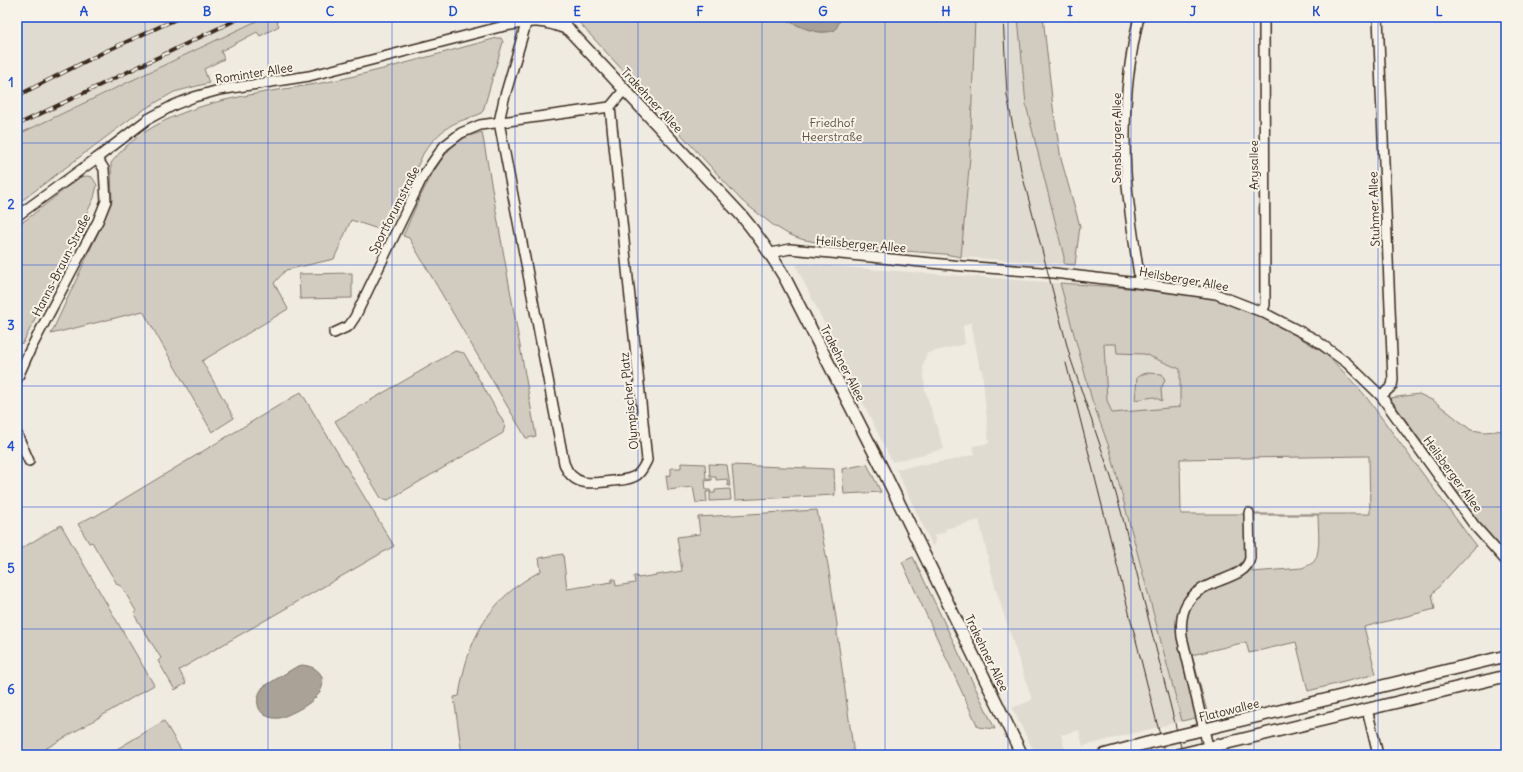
<svg xmlns="http://www.w3.org/2000/svg" width="1523" height="772" font-family="Delius,sans-serif">
  <style>
    .built { fill: #e0dbd0 }
    .green { fill: #d1cbc0; stroke: #867a6f; fill-rule: evenodd }
    .water { fill: #aaa296; stroke: #7e7266 }
    .lines { fill: none; stroke-linecap: round; stroke-linejoin: round }
    .minor-casing { stroke: #3b2a1e; stroke-width: 12 }
    .major-casing { stroke: #3b2a1e; stroke-width: 14 }
    .minor { stroke: #f7f3e8; stroke-width: 9 }
    .major { stroke: #f7f3e8; stroke-width: 11 }
    .tram { stroke: #3b2a1e; stroke-width: 1 }
    .rail-casing { stroke: #3b2a1e; stroke-width: 4 }
    .rail { stroke: #f7f3e8; stroke-width: 2.5; stroke-dasharray: 8; stroke-linecap: butt }
    .major-bridge-casing { stroke: #3b2a1e; stroke-width: 14; stroke-linecap: butt }
    .major-bridge { stroke: #f7f3e8; stroke-width: 11 }
    .grid { fill: none; stroke: #1d4ed8; stroke-width: 1; stroke-opacity: 0.55 }
    .labels { text-anchor: middle; dominant-baseline: central; stroke-width: 4; stroke-linejoin: round; paint-order: stroke }
    .street-label { font-size: 12px; fill: #3b2a1e; stroke: #f7f3e8 }
    .park-label { font-size: 12px; fill: #605246; stroke: #f7f3e8 }
    .neatline { fill: none; stroke: #1d4ed8; stroke-width: 1.5 }
    .grid-label { font-size: 13px; text-anchor: middle; font-weight: bold; fill: #1d4ed8 }
  </style>
  <rect width="100%" height="100%" fill="#efebe0"/>
  <filter id="ink" filterUnits="userSpaceOnUse"><feTurbulence type="fractalNoise" baseFrequency=".025" numOctaves="2"/><feDisplacementMap in="SourceGraphic" scale="8" xChannelSelector="R" yChannelSelector="G"/><feConvolveMatrix kernelMatrix="1 2 1 2 8 2 1 2 1" color-interpolation-filters="sRGB"/></filter>
  <g filter="url(#ink)">
    <!-- built -->
    <g class="built">
      <polygon points="17,17 265,17 17,135"/>
      <polygon points="975,17 1018,17 1026,105 1064,257 1064,264 961,257 970,157"/>
      <polygon points="800,264 1060,283 1092,400 1110,450 1182,721 1083,746 1079,730 1061,735 1065,750 1048,755 1035,753 1012,708 1032,700 995,587 979,520 945,529 946,532 934,535 936,542 933,547 896,469 953,460 975,454 973,446 989,443 982,369 980,369 971,322 963,326 965,344 927,353 923,365 925,390 944,449 892,462 796,266"/>
      <polygon points="1104,344 1116,344 1117,353 1144,354 1180,369 1180,407 1112,414 1107,400"/>
    </g>
    <!-- green -->
    <g class="green">
      <polygon points="265,17 275,17 279,26 260,36 257,32 221,51 224,59 204,69 209,83 174,92 138,113 24,199 17,203 17,135"/>
      <polygon points="574,17 975,17 970,157 961,257 944,254 829,245 801,239 788,234 773,225 742,201"/>
      <polygon points="1018,17 1043,17 1053,107 1061,159 1080,226 1075,265 1064,264 1064,257 1026,105"/>
      <path d="M497,38H501L503,42L483,111L480,114C470,118 458,121 450,126C439,133 430,143 423,154L387,232L351,220L334,259L286,270L274,283L288,309L202,361L234,418L212,432L143,311L51,334L103,222L112,201L111,163C117,156 123,148 130,143C188,95 271,94 342,79C394,67 445,52 497,38Z"/>
      <path d="M482,132L536,436L528,438H526L409,238L403,236C416,207 436,153 464,138C470,135 476,134 482,132Z"/>
      <polygon points="87,176 92,177 97,185 94,198 23,343 17,344 17,225 27,219 80,177"/>
      <polygon points="352,273 352,298 300,299 299,274"/>
      <path d="M1060,283L1118,287L1214,298L1265,318L1302,339L1324,353L1337,365L1364,394L1476,546L1432,594L1435,609L1364,627L1376,674L1308,691L1296,642L1249,653L1246,642L1192,655L1208,715L1182,721L1110,450L1092,400ZM1104,344H1116L1117,353L1144,354L1180,369V407L1112,413L1107,400ZM1369,456L1370,514H1181L1180,459ZM1252,515H1318C1318,526 1321,550 1315,560C1313,564 1306,566 1302,568L1252,572Z"/>
      <polygon points="455,351 464,353 505,425 503,433 388,500 381,498 335,421"/>
      <polygon points="1148,373 1162,374 1165,380 1161,389 1162,401 1154,397 1135,400 1137,377 1143,374"/>
      <polygon points="301,392 394,546 179,670 186,683 175,690 158,661 161,658 135,616 136,611 122,587 117,584 92,542 89,543 78,524 93,516 94,517"/>
      <polygon points="1419,394 1434,401 1471,430 1485,432 1506,430 1506,553 1478,521 1390,398"/>
      <polygon points="681,463 705,464 706,479 712,479 712,480 705,481 706,490 710,490 711,492 706,492 707,502 696,503 693,487 668,490 666,476 671,475 671,468 681,468"/>
      <polygon points="709,464 727,465 730,486 728,486 727,479 716,480 716,477 710,477"/>
      <polygon points="867,464 881,492 844,494 842,469"/>
      <polygon points="732,465 834,469 835,495 735,500"/>
      <polygon points="730,489 731,500 710,501 710,493 715,493 715,490"/>
      <path d="M817,510L828,565L837,624V633L854,755H462L454,697L459,696C467,640 489,598 541,571L539,558L563,554L567,589L612,582V579H615L616,586L635,583L634,576H637L638,578L682,571L677,537L700,534L698,517Z"/>
      <polygon points="61,525 154,685 35,755 21,755 17,748 17,551"/>
      <polygon points="913,557 995,729 978,727 902,562"/>
      <polygon points="164,721 184,755 107,755"/>
    </g>
    <!-- water -->
    <g class="water">
      <path d="M781,17H842L835,30C832,31 829,32 826,32C813,34 792,23 781,17Z"/>
      <path d="M302,665C310,666 317,668 321,675C331,696 296,712 280,718C260,720 251,703 263,687L296,667Z"/>
    </g>
    <g class="lines">
      <!-- minor casing -->
      <g class="minor-casing">
        <g id="minor">
          <path d="M528,17L504,99L499,122L564,463C572,487 592,484 613,481C621,480 630,480 637,475C642,471 644,466 647,460L610,107L624,90"/>
          <polyline points="1378,17 1393,380 1392,386 1381,396"/>
          <path d="M17,216L97,158L148,119L174,105L194,97L219,90L309,76L500,27C530,21 541,18 570,31"/>
          <polyline points="771,253 790,249 962,266 1054,273 1138,283 1216,294 1262,312 1313,338 1347,363 1381,396 1474,525 1506,561"/>
          <path d="M1138,283L1139,275C1134,241 1128,206 1126,172C1123,121 1127,67 1139,17"/>
          <polyline points="1262,312 1265,305 1264,17"/>
          <polyline points="334,333 349,326 355,317 423,176 444,146 461,133 480,125 610,107"/>
          <polyline points="17,379 30,350 98,221 106,201 104,169 97,158"/>
          <polyline points="17,434 29,461"/>
          <polyline points="1367,709 1378,755"/>
          <path d="M1210,755L1182,637C1174,571 1244,589 1250,558L1249,513"/>
        </g>
      </g>
      <!-- major casing -->
      <g class="major-casing">
        <g id="major">
          <path d="M559,17L570,31L741,215C758,235 772,256 785,278L883,470L1022,755"/>
          <polyline points="1193,732 1506,656"/>
          <polyline points="1198,750 1506,676"/>
          <polyline points="1103,755 1147,743"/>
        </g>
      </g>
      <!-- minor -->
      <use href="#minor" class="minor"/>
      <!-- major -->
      <use href="#major" class="major"/>
      <!-- tram -->
      <g class="tram">
        <polyline points="1003,17 1007,95 1021,170 1070,357 1111,477 1121,511 1183,755"/>
        <polyline points="1066,363 1165,755"/>
      </g>
      <!-- rail casing -->
      <g class="rail-casing">
        <g id="rail">
          <polyline points="17,96 104,52 181,17"/>
          <polyline points="17,125 242,17"/>
        </g>
      </g>
      <!-- rail -->
      <use href="#rail" class="rail"/>
      <!-- major-bridge casing -->
      <g class="major-bridge-casing">
        <g id="major-bridge">
          <polyline points="1147,743 1193,732"/>
          <polyline points="1177,755 1198,750"/>
        </g>
      </g>
      <!-- major-bridge -->
      <use href="#major-bridge" class="major-bridge"/>
    </g>
  </g>
  <!-- grid -->
  <path class="grid" d="M145,17V755M268,17V755M392,17V755M515,17V755M638,17V755M762,17V755M885,17V755M1008,17V755M1131,17V755M1254,17V755M1378,17V755M17,143H1506M17,265H1506M17,386H1506M17,507H1506M17,629H1506"/>
  <g class="labels">
    <!-- street labels -->
    <g class="street-label">
      <text transform="translate(254 73) rotate(-9)">Rominter Allee</text>
      <text transform="translate(652 100) rotate(47)">Trakehner Allee</text>
      <text transform="translate(1116 138) rotate(-90)">Sensburger Allee</text>
      <text transform="translate(1253 165) rotate(-90)">Arysallee</text>
      <text transform="translate(1374 209) rotate(-92)">Stuhmer Allee</text>
      <text transform="translate(394 210) rotate(-63)">Sportforumstraße</text>
      <text transform="translate(861 244) rotate(5)">Heilsberger Allee</text>
      <text transform="translate(61 265) rotate(-63)">Hanns-Braun-Straße</text>
      <text transform="translate(1184 279) rotate(10)">Heilsberger Allee</text>
      <text transform="translate(843 363) rotate(63)">Trakehner Allee</text>
      <text transform="translate(629 401) rotate(-96)">Olympischer Platz</text>
      <text transform="translate(1453 474) rotate(54)">Heilsberger Allee</text>
      <text transform="translate(987 653) rotate(64)">Trakehner Allee</text>
      <text transform="translate(1229 710) rotate(-14)">Flatowallee</text>
    </g>
    <!-- park labels -->
    <g class="park-label">
      <text x="832" y="122">Friedhof<tspan x="832" dy="14">Heerstraße</tspan></text>
    </g>
  </g>
  <!-- margin -->
  <rect width="1523" height="772" fill="none" stroke="#f7f3e8" stroke-width="44"/>
  <rect x="22" y="22" width="1479" height="728" class="neatline"/>
  <g class="grid-label">
    <text x="84" y="16">A</text>
    <text x="207" y="16">B</text>
    <text x="330" y="16">C</text>
    <text x="453" y="16">D</text>
    <text x="577" y="16">E</text>
    <text x="700" y="16">F</text>
    <text x="823" y="16">G</text>
    <text x="946" y="16">H</text>
    <text x="1070" y="16">I</text>
    <text x="1193" y="16">J</text>
    <text x="1316" y="16">K</text>
    <text x="1439" y="16">L</text>
    <text x="11" y="87">1</text>
    <text x="11" y="209">2</text>
    <text x="11" y="330">3</text>
    <text x="11" y="451">4</text>
    <text x="11" y="573">5</text>
    <text x="11" y="694">6</text>
  </g>
</svg>
